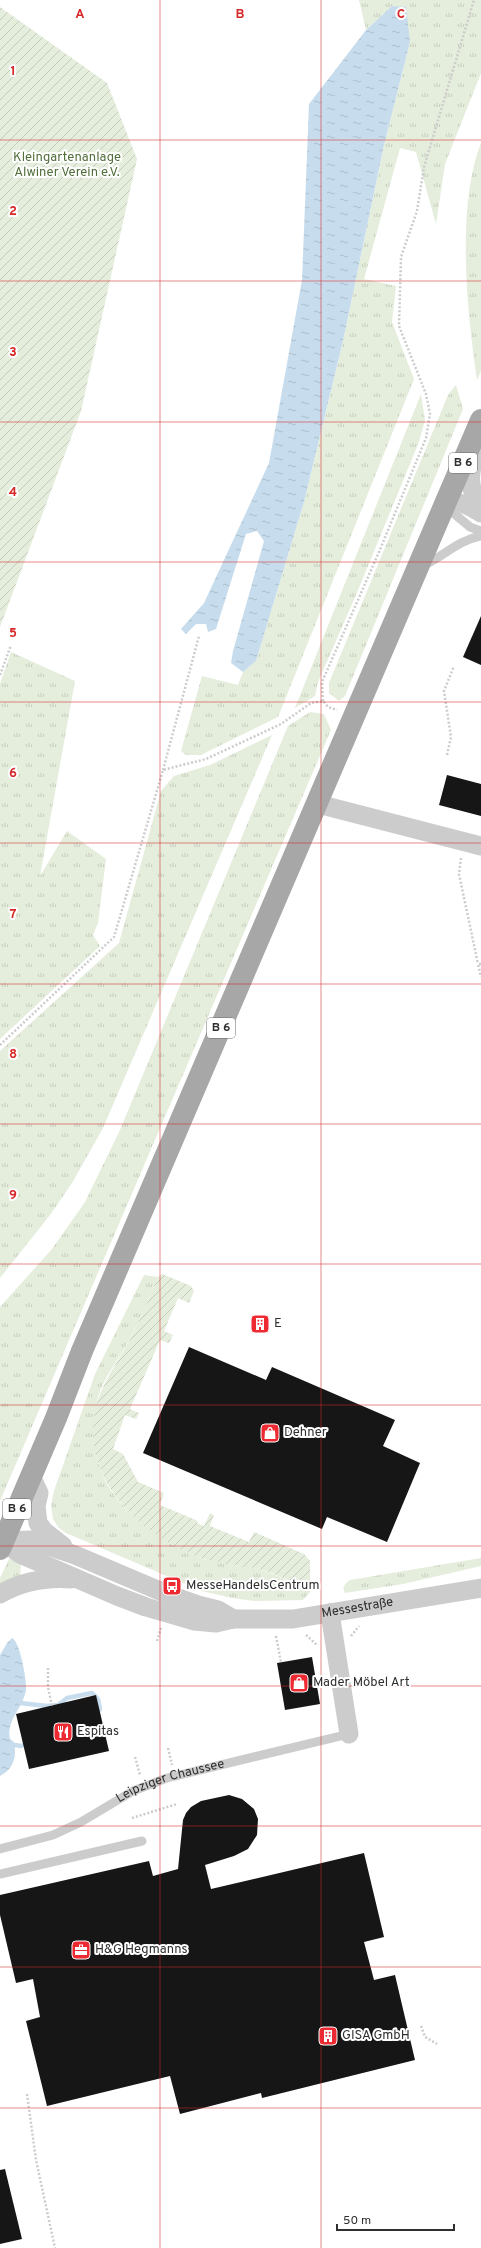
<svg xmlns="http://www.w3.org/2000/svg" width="481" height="2248" font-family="Overpass,sans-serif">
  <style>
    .grass { fill: url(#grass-tufts) }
    .garden { fill: url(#garden-furrows) }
    .water { fill: url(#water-ripples) }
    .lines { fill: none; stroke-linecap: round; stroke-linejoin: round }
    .stream { stroke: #c7dded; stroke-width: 4.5 }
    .building { fill: #161616 }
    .path { stroke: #ccc; stroke-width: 2.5; stroke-dasharray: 2 2; stroke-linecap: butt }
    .service { stroke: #ccc; stroke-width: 9 }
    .minor { stroke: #ccc; stroke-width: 19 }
    .primary { stroke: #a7a7a7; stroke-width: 22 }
    .grid { fill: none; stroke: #d62828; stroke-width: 1; stroke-opacity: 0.55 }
    .labels { text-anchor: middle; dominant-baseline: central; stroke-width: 4; stroke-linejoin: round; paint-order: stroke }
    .shield { fill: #fff; stroke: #6d6d6d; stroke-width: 1 }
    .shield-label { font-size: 12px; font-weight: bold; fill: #2f2f2f }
    .park-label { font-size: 13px; fill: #506d3a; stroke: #fff }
    .poi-label { font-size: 13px; fill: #2f2f2f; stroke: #fff; text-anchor: start }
    .street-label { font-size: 13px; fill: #2f2f2f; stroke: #fff }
    .grid-label { font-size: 13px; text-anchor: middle; font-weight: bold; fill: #d62828; stroke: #fff; stroke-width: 4; stroke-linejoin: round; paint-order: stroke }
  </style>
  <defs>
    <pattern id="grass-tufts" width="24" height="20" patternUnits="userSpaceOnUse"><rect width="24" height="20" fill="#e5eddc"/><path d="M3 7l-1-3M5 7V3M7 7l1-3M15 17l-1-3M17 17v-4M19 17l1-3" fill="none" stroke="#c5ccbd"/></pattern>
    <pattern id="garden-furrows" width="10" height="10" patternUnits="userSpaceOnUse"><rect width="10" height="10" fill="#e5eddc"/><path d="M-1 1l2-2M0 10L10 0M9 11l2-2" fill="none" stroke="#c5ccbd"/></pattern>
    <pattern id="water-ripples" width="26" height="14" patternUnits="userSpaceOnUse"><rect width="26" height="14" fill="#c7dded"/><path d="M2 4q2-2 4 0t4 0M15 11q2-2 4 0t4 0" fill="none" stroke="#abbecc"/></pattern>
  </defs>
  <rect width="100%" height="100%" fill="#fff"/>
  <!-- grass -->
  <g class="grass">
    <polygon points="359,0 481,0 481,73 445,164 436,224 416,152 400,148 364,279 396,286 392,322 414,379 278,717 201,755 186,755 181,751 202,676 238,685 243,672 256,661 304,502 343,341 384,145 410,42 392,6 366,30"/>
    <path d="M481,143V371L477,380C467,313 456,206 481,143Z"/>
    <polygon points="456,385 463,409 345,696 339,701 329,693 329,683 448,395"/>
    <polygon points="421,394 425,420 419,442 356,595 318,682 315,696 295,708"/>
    <polygon points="11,652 75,681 40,876 67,831 106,859 98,923 93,935 100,946 0,1039 0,684"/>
    <polygon points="310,712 324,714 331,730 0,1501 0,1307 52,1249 85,1202 120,1130 288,726"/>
    <polygon points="272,735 103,1128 72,1183 50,1215 0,1278 0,1051 119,943 161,791 174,776 210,765"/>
    <path d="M144,1275L158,1277C149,1298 140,1320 129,1340C119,1360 101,1380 97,1402C93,1426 92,1448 101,1471C115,1511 168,1547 207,1560C224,1565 242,1565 258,1569C276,1574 291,1584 310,1586V1592L303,1600L255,1601L232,1598L202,1591L66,1533L59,1528L53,1519L51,1505L54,1491L95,1374Z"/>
    <polygon points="10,1557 21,1561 20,1577 0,1587 0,1578"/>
    <path d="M481,1558V1566L403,1584L345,1593C341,1587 346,1583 350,1580Z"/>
  </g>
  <!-- garden -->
  <g class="garden">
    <polygon points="0,7 107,83 137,159 81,411 0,627"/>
    <path d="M162,1274L191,1286L194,1291L189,1303L178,1298L164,1331L173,1335L169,1343L160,1340L130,1409L139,1413L136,1419L125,1415L113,1449L123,1454L138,1482L164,1493L160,1505L198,1521L197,1523L204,1526L210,1513L214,1515L210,1526L249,1542L254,1532L304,1554L310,1561V1586C291,1584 276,1573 258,1569C241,1565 224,1565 207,1560C148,1541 84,1486 94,1417C98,1388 116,1365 129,1341C140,1320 149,1298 158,1277Z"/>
  </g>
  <!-- water -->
  <g class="water">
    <polygon points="392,6 406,7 410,42 384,145 343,341 304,502 256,661 243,672 231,663 233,651 264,541 257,531 246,534 216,629 208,632 206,624 196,624 186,634 181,629 204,603 269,463 302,280 309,104 366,30"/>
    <path d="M12,1638C20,1641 27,1681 26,1690C23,1708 6,1720 10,1739L14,1742C17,1756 14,1769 0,1776V1655L7,1643Z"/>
  </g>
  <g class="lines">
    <!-- stream -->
    <g class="stream">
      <polyline points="20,1703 47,1706 58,1705 67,1698 92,1693 98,1699 100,1709 96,1714"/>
      <polyline points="15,1745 21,1746 28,1743"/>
    </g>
  </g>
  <!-- building -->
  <g class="building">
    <polygon points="481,616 481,665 463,657"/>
    <polygon points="447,775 481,784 481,816 439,805"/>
    <polygon points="189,1347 266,1380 272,1367 395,1420 383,1446 420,1463 387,1542 327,1517 322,1529 143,1453"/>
    <polygon points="312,1657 320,1704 285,1710 277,1663"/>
    <polygon points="96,1695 109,1751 29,1769 16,1714"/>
    <polygon points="229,1795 242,1799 254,1809 258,1819 257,1835 248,1849 234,1856 205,1865 211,1889 364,1853 384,1937 364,1942 374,1980 395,1975 415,2060 262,2098 261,2093 180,2114 170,2076 47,2106 26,2021 40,2017 33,1979 16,1983 0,1915 0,1895 149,1861 153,1876 178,1869 183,1820 186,1813 191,1807 201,1801"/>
    <polygon points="5,2169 22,2239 0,2244 0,2170"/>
  </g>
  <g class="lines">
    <!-- path -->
    <g class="path">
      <polyline points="0,675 11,645"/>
      <polyline points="323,701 322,682 379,552 426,438 430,414 426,394 399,326 401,257 417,211 424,167 474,0"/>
      <polyline points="447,755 451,737 444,691 454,666"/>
      <polyline points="163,770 199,636"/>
      <polyline points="461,858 459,874 478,964"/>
      <polyline points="481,964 478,964 481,977"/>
      <polyline points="0,1045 114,937 163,770 206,759 281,724 311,703 323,701 328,707 337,710"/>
      <polyline points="306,1635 317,1645"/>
      <polyline points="276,1636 281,1662"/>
      <polyline points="351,1636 359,1626"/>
      <polyline points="157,1641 161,1628"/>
      <polyline points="48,1668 48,1687 52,1706"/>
      <polyline points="168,1748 172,1765"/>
      <polyline points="135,1757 140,1775"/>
      <polyline points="132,1818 177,1804"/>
      <polyline points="421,2026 425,2037 437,2044"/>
      <polyline points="27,2094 36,2160 55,2248"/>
    </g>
    <!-- service -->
    <g class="service">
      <polyline points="445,506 470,527 481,531"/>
      <path d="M422,566C445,556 456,541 481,536"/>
      <path id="s1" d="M0,1849L53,1835L81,1822L133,1791L167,1778L349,1734"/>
      <polyline points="0,1874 142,1841"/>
    </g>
    <!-- minor -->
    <g class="minor">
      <path d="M476,448C472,466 464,488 481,502"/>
      <path d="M445,506C461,500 466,504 481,513"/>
      <polyline points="318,804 481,846"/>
      <polyline points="31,1476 39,1493 36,1506 38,1523 44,1531 63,1546"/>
      <path id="s2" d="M3,1541L20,1554L117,1596L146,1607L194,1621L216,1623L233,1619H293L481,1588"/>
      <polyline points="3,1541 31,1540 75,1555 167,1594 198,1605 218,1610 233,1619"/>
      <path d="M0,1594C23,1581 45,1577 71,1579"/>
      <polyline points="330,1613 349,1734"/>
    </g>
    <!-- primary -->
    <polyline class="primary" points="0,1549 56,1418 82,1351 481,420"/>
  </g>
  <!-- grid -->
  <path class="grid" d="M160,0V2248M321,0V2248M0,140H481M0,281H481M0,422H481M0,562H481M0,702H481M0,843H481M0,984H481M0,1124H481M0,1264H481M0,1405H481M0,1546H481M0,1686H481M0,1826H481M0,1967H481M0,2108H481"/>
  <!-- icons -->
  <defs>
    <g id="building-square" transform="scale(1)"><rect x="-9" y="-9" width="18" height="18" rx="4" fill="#ed2a32" stroke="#fff"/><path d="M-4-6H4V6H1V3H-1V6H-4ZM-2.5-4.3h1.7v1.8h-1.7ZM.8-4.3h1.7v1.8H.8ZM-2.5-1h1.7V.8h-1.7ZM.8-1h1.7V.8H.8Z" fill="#fff"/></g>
    <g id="shop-square" transform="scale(1)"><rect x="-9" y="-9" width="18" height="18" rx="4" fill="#ed2a32" stroke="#fff"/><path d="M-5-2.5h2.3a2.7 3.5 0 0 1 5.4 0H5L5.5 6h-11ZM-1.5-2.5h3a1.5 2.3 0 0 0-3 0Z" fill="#fff"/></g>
    <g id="bus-square" transform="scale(1)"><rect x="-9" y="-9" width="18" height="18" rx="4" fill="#ed2a32" stroke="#fff"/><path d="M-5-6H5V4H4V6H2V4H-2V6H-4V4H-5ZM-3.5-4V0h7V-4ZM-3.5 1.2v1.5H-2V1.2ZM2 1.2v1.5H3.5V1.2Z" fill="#fff"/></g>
    <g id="restaurant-square" transform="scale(1)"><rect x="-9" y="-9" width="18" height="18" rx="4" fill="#ed2a32" stroke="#fff"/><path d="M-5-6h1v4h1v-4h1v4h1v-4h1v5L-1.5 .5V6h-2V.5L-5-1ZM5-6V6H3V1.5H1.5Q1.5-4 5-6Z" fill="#fff"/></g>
    <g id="office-square" transform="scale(1)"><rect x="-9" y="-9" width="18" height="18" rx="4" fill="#ed2a32" stroke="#fff"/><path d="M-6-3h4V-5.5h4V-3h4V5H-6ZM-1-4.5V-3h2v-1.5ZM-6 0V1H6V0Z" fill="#fff"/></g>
  </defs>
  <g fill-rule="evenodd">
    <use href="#building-square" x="260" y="1324"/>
    <use href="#shop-square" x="270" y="1433"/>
    <use href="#bus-square" x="172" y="1586"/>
    <use href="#shop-square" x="299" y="1683"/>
    <use href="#restaurant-square" x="63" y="1732"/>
    <use href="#office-square" x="81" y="1950"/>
    <use href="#building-square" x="328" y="2036"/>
  </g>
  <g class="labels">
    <!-- shield labels -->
    <g class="shield">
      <rect x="449" y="453" width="28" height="20" rx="3"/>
      <rect x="207" y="1018" width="28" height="20" rx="3"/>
      <rect x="3" y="1499" width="28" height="20" rx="3"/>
    </g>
    <g class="shield-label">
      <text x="463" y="463">B 6</text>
      <text x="221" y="1028">B 6</text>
      <text x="17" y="1509">B 6</text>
    </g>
    <!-- park labels -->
    <g class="park-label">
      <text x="67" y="158">Kleingartenanlage<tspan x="67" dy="15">Alwiner Verein e.V.</tspan></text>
    </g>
    <!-- poi labels -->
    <g class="poi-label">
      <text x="274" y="1324">E</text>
      <text x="284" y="1433">Dehner</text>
      <text x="186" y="1586">MesseHandelsCentrum</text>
      <text x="313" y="1683">Mader Möbel Art</text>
      <text x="77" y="1732">Espitas</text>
      <text x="95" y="1950">H&amp;G Hegmanns</text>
      <text x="342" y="2036">GISA GmbH</text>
    </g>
    <!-- street labels -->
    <g class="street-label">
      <text stroke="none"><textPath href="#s2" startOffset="373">Messestraße</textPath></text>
      <text stroke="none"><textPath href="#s1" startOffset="185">Leipziger Chaussee</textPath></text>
    </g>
  </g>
  <g class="grid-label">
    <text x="80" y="18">A</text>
    <text x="240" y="18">B</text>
    <text x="401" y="18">C</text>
    <text x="13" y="75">1</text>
    <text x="13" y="215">2</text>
    <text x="13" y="356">3</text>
    <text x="13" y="496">4</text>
    <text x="13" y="637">5</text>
    <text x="13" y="777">6</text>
    <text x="13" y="918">7</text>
    <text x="13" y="1058">8</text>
    <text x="13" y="1199">9</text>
  </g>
  <!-- scale -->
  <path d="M337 2224v6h117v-6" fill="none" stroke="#2f2f2f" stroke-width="2"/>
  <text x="343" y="2224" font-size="12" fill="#2f2f2f" stroke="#ffffff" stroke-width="3" paint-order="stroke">50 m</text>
</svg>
